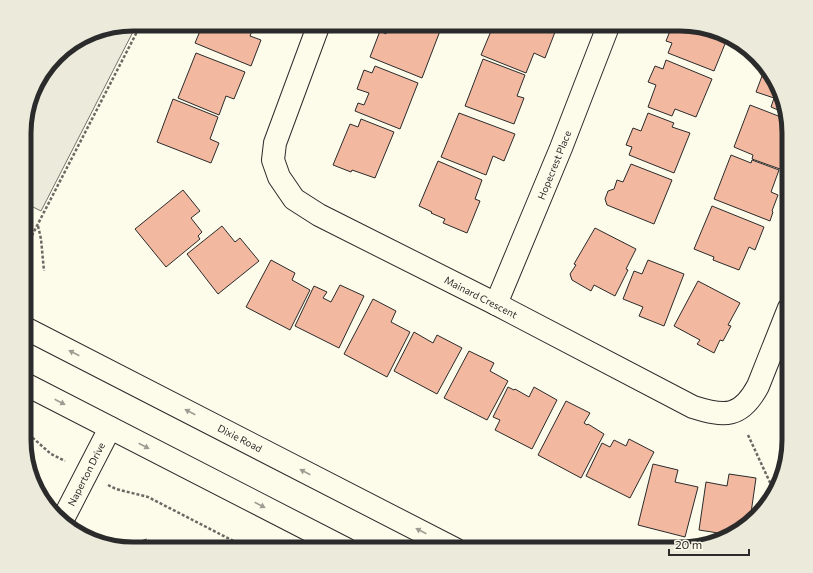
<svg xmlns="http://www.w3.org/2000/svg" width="813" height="573" font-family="Commissioner,sans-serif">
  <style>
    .parking { fill: #eceadb; stroke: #74746e }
    .building { fill: #f2b8a0; stroke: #2b2b2b }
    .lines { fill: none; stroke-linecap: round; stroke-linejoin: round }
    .minor-casing { stroke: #2b2b2b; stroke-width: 24 }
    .major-casing { stroke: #2b2b2b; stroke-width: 24 }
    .path { stroke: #6a6964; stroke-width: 2.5; stroke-dasharray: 3 2; stroke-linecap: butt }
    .minor { stroke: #fdfbea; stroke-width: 22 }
    .major { stroke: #fdfbea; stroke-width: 22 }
    .fence { stroke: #2b2b2b; stroke-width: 1; stroke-dasharray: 5 2; stroke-linecap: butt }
    .oneway { fill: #9e9d94 }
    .labels { text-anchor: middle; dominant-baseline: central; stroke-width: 3; stroke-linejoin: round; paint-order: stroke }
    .street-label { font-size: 10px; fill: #2b2b2b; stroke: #fdfbea }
    .rim { fill: none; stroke: #2b2b2b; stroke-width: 5 }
  </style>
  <rect width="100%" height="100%" fill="#fdfbea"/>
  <!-- parking -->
  <polygon class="parking" points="133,24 137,24 41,211 25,203 25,119 39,79 61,51 98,30"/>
  <!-- building -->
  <g class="building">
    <polygon points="203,24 255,24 250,36 261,40 251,66 195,43"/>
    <polygon points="388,24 423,24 440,31 422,78 370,57 380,31 386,34 386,32 385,31"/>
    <polygon points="429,24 442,24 440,29"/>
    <polygon points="494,24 535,24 555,32 545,58 534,53 526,73 481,55"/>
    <polygon points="680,24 687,24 727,39 714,71 668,53 672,43 666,41 672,26 679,28"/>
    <polygon points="196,53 245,72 234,99 226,96 219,115 178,98"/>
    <polygon points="483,59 525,75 517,96 524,98 514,124 465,106"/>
    <polygon points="666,60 712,79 696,117 675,109 672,116 648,107 656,85 648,82 655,66 663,69"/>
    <polygon points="375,66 418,83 400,129 355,111 358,103 364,105 369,93 357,89 364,70 372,73"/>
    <polygon points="765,68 774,79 785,113 771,107 774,98 756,92"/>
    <polygon points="173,99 218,117 210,139 219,143 211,163 157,142"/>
    <polygon points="750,105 786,119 789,126 789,147 780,169 752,159 753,155 734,147"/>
    <polygon points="459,113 515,134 504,161 493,156 486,175 441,157"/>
    <polygon points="648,113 674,123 672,127 690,133 674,173 629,155 632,147 626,145 633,128 641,131"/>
    <polygon points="361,119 394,132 375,178 352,170 351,172 333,165 350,124 358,127"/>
    <polygon points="731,155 751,163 752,160 779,170 771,192 778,195 772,211 773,212 770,221 714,199"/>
    <polygon points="438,161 482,180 475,199 480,201 467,233 443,223 445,219 431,213 432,212 419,206"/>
    <polygon points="631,164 672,180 654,224 607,205 605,199 608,191 614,189 617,180 623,182"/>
    <polygon points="183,190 200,211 191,218 202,232 198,236 200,239 166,267 135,229"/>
    <polygon points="712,206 764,227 755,250 749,247 739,270 713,260 714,257 694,249"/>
    <polygon points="222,226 235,242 240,238 259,261 218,294 187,254"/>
    <polygon points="595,228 636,249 626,269 628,270 615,296 594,285 591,291 572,280 570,274 576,265 574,264"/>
    <polygon points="271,260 295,273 292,280 310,290 290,330 246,307"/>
    <polygon points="648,260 684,274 664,326 639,316 643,307 623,299 634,271 642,274"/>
    <polygon points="698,281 740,303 728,325 731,326 723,341 720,340 714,353 697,344 700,340 674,326"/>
    <polygon points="340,285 364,296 339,348 295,326 314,286 327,292 323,298 331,302"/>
    <polygon points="373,299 396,311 391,322 410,332 387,377 344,354"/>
    <polygon points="414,332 433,343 437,335 462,348 437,394 394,371"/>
    <polygon points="469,351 494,363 490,371 508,381 487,420 444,398"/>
    <polygon points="508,387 514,390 515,389 529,397 534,387 557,400 532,449 495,430 500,420 493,417"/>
    <polygon points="566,401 590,413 584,423 587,425 588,424 604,434 581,478 538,455"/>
    <polygon points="629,439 654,452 630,498 586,476 602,443 610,447 614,440 626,446"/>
    <polygon points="653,464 678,470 675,482 698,487 685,537 638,525"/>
    <polygon points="729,474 756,478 750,520 731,535 699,530 706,482 727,486"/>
  </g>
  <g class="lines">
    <!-- minor casing -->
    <g class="minor-casing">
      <g id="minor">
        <path d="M319,24L275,143L273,160L279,177L294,199L319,215L496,304L693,407C725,417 741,418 758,386L789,308"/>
        <polyline points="496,304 561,148 609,24"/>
        <polyline points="62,521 110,428"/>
      </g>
    </g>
    <!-- major casing -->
    <g class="major-casing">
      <g id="major">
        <polyline points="25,328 455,549"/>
        <polyline points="25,384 346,549"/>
      </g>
    </g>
    <!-- path -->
    <g class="path">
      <polyline points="38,226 41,239 44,271"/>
      <polyline points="25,249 141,24"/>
      <polyline points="25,431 51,454 65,461"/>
      <polyline points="748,435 773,489"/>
      <polyline points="108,485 116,489 148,497 249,549"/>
    </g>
    <!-- minor -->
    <use href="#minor" class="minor"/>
    <!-- major -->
    <use href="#major" class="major"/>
    <!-- fence -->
    <polyline class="fence" points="122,547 147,539 162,549"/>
  </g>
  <!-- one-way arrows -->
  <defs><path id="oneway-solid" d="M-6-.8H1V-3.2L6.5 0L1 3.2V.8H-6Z"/></defs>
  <g class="oneway">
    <use href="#oneway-solid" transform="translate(74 353) rotate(-153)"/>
    <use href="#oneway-solid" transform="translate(60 402) rotate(27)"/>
    <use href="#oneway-solid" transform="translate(190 412) rotate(-153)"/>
    <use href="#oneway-solid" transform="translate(144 446) rotate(27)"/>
    <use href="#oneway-solid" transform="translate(305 472) rotate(-153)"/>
    <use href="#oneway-solid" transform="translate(260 505) rotate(27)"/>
    <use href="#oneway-solid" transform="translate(421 531) rotate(-153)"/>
  </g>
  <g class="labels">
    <!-- street labels -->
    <g class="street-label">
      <text transform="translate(554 165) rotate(-68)">Hopecrest Place</text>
      <text transform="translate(481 297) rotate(27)">Mainard Crescent</text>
      <text transform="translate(240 438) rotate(27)">Dixie Road</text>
      <text transform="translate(86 474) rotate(-63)">Naperton Drive</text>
    </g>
  </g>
  <!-- crop -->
  <path d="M0 0H813V573H0ZM133 31H680A102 102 0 0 1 782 133V440A102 102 0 0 1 680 542H133A102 102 0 0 1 31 440V133A102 102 0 0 1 133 31Z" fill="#eceadb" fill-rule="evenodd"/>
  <path class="rim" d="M133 31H680A102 102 0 0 1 782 133V440A102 102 0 0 1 680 542H133A102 102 0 0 1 31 440V133A102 102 0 0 1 133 31Z"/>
  <!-- scale -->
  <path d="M669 549v6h80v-6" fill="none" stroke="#2b2b2b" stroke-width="2"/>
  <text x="675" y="549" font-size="12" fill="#2b2b2b" stroke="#fdfbea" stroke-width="3" paint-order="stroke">20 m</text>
</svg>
